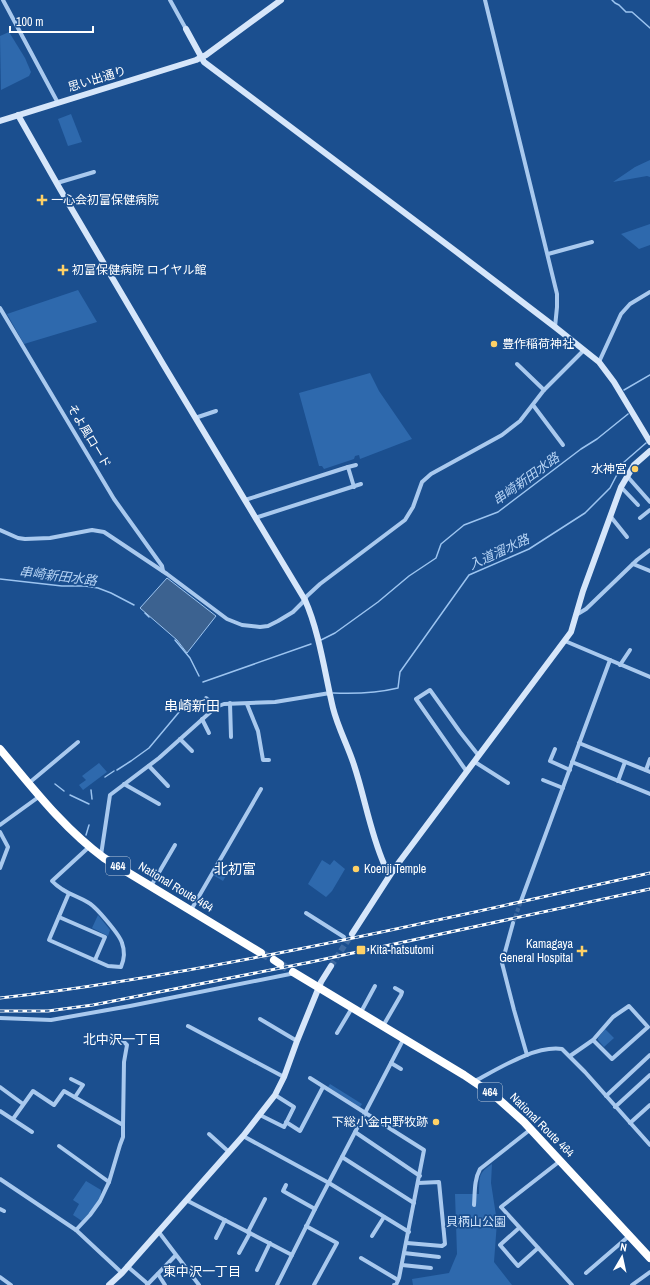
<svg xmlns="http://www.w3.org/2000/svg" width="650" height="1285" font-family="'Archivo Narrow','Noto Sans JP',sans-serif">
  <style>
    .green { fill: #2e69ad }
    .water { fill: #3c6290; stroke: #9cc4f0 }
    .lines { fill: none; stroke-linecap: round; stroke-linejoin: round }
    .stream { stroke: #9cc4f0; stroke-width: 1.5 }
    .street-tunnel { stroke: #3d69a0; stroke-width: 4; stroke-dasharray: 4 2; stroke-linecap: butt }
    .secondary-tunnel { stroke: #3d69a0; stroke-width: 6; stroke-dasharray: 6 3; stroke-linecap: butt }
    .highway-tunnel { stroke: #3d69a0; stroke-width: 8; stroke-dasharray: 8 4; stroke-linecap: butt }
    .street { stroke: #a9c9ee; stroke-width: 4 }
    .secondary { stroke: #d6e6fa; stroke-width: 6 }
    .highway { stroke: #fff; stroke-width: 8 }
    .rail-casing { stroke: #fff; stroke-width: 3 }
    .rail { stroke: #1b4f8f; stroke-width: 1.5; stroke-dasharray: 4.5; stroke-linecap: butt }
    .poi-dot { fill: #ffd166; stroke: #1b4f8f; stroke-width: 1.5 }
    .labels { text-anchor: middle; dominant-baseline: central; stroke-width: 3.5; stroke-linejoin: round; paint-order: stroke }
    .shield { fill: #1b4f8f; stroke: #bbcadd; stroke-width: 1 }
    .shield-label { font-size: 11px; font-weight: bold; fill: #fff }
    .street-label { font-size: 12px; fill: #fff; stroke: #1b4f8f }
    .poi-label { font-size: 12px; fill: #fff; stroke: #1b4f8f; text-anchor: start }
    .park-label { font-size: 12px; fill: #cfe3fa; stroke: #1b4f8f }
    .water-label { font-size: 13px; font-style: italic; fill: #b5d3f5; stroke: #1b4f8f }
    .neighbourhood-label { font-size: 13px; fill: #fff; stroke: #1b4f8f }
    .quarter-label { font-size: 14px; fill: #fff; stroke: #1b4f8f }
  </style>
  <rect width="100%" height="100%" fill="#1b4f8f"/>
  <!-- green -->
  <g class="green">
    <polygon points="9,32 25,58 31,72 29,76 1,90 0,36"/>
    <polygon points="71,114 82,142 68,146 58,119"/>
    <polygon points="650,160 650,177 647,176 613,182 635,167"/>
    <polygon points="650,224 650,245 639,249 621,234"/>
    <polygon points="78,290 97,322 24,344 7,314"/>
    <polygon points="370,373 379,391 412,439 360,459 359,455 355,456 354,459 324,469 322,466 319,466 299,393"/>
    <polygon points="99,763 107,772 83,790 79,785 86,780 82,776"/>
    <polygon points="322,860 330,865 334,860 345,869 332,891 326,897 308,884"/>
    <polygon points="220,867 228,872 223,881 213,875 217,868"/>
    <polygon points="98,915 110,930 108,936 92,928"/>
    <polygon points="605,1029 614,1038 604,1047 598,1040 598,1038"/>
    <polygon points="330,1084 362,1104 360,1107 328,1087"/>
    <path d="M492,1164L491,1183L497,1222L494,1262L512,1285H413L412,1279L449,1273L457,1254L455,1194H479C480,1177 477,1174 492,1164Z"/>
    <path d="M86,1181L101,1190C102,1202 90,1214 82,1221L73,1215L79,1204L73,1200Z"/>
  </g>
  <!-- water -->
  <polygon class="water" points="167,578 216,616 187,653 177,640 140,608"/>
  <g class="lines">
    <!-- stream -->
    <g class="stream">
      <polyline points="612,0 615,3 619,5 626,12 632,12 650,28"/>
      <polyline points="624,390 650,375"/>
      <polyline points="0,579 62,586 85,586 98,588 111,593 134,605"/>
      <polyline points="145,613 149,617"/>
      <polyline points="175,640 190,658 199,676"/>
      <polyline points="321,640 335,633 378,602 409,576 436,558 441,544 464,525 498,512 581,449 597,439 628,414"/>
      <polyline points="203,682 311,644"/>
      <path d="M333,693C355,694 377,693 398,688L400,672L469,575L529,549L585,513L610,488L623,463L646,443"/>
      <polyline points="117,770 131,761 149,748 185,705"/>
      <polyline points="105,777 114,771"/>
      <polyline points="55,784 64,791"/>
      <polyline points="91,790 92,799"/>
      <polyline points="70,795 89,804"/>
      <polyline points="86,835 89,825"/>
    </g>
    <!-- street-tunnel -->
    <polyline class="street-tunnel" points="513,923 521,901"/>
    <!-- secondary-tunnel -->
    <polyline class="secondary-tunnel" points="331,966 352,934"/>
    <!-- highway-tunnel -->
    <g class="highway-tunnel">
      <polyline points="261,953 274,960"/>
      <polyline points="280,964 293,972"/>
    </g>
    <!-- street -->
    <g class="street">
      <polyline points="3,0 58,103"/>
      <polyline points="170,0 186,29"/>
      <polyline points="485,0 557,294 557,307 555,327"/>
      <polyline points="57,183 94,172"/>
      <polyline points="548,254 592,242"/>
      <polyline points="0,308 114,499 162,566 163,571"/>
      <polyline points="599,362 621,314 630,304 650,292"/>
      <polyline points="517,364 544,390"/>
      <polyline points="533,405 563,445"/>
      <polyline points="195,418 216,411"/>
      <polyline points="348,467 356,465"/>
      <polyline points="627,476 650,502"/>
      <polyline points="621,487 638,505"/>
      <polyline points="245,500 348,467 354,487"/>
      <polyline points="611,517 627,537"/>
      <polyline points="255,518 361,484"/>
      <polyline points="640,518 650,510"/>
      <polyline points="0,530 18,538 25,539 50,538 92,530 104,532 167,574 227,619 242,625 260,627 268,626 278,621 293,612 302,603 307,596 320,584 405,520 413,507 422,482 431,474 502,435 520,421 544,390 584,350"/>
      <polyline points="633,564 650,571"/>
      <polyline points="576,615 586,609 637,560 650,550"/>
      <polyline points="565,641 650,677"/>
      <polyline points="620,665 630,650"/>
      <polyline points="206,698 216,707"/>
      <polyline points="230,703 231,737"/>
      <polyline points="247,704 258,731 263,760 269,760"/>
      <polyline points="202,719 209,733"/>
      <polyline points="180,739 192,751"/>
      <polyline points="579,743 650,772"/>
      <polyline points="555,749 550,761 570,770"/>
      <polyline points="475,762 508,783"/>
      <polyline points="572,762 650,794"/>
      <polyline points="149,766 168,786"/>
      <polyline points="646,770 650,759"/>
      <polyline points="467,772 416,699 430,690 460,732 479,756"/>
      <polyline points="543,780 563,788"/>
      <polyline points="618,781 625,762"/>
      <polyline points="29,783 78,742"/>
      <polyline points="124,784 159,804"/>
      <polyline points="0,825 40,796"/>
      <polyline points="0,832 8,847 0,868"/>
      <polyline points="101,855 110,795 159,758 216,707 224,704 275,702 330,693"/>
      <polyline points="151,886 175,845"/>
      <path d="M69,893L49,940L108,966L121,967C124,960 125,951 122,943C120,935 96,907 89,903C76,895 63,893 52,881L89,847"/>
      <polyline points="521,901 610,660"/>
      <polyline points="191,910 261,789"/>
      <polyline points="306,913 344,937"/>
      <polyline points="59,917 105,937 95,960"/>
      <polyline points="513,923 502,963 514,1010 527,1055"/>
      <polyline points="361,1012 375,986"/>
      <polyline points="0,1018 51,1020 130,1006 295,973"/>
      <polyline points="260,1019 297,1041"/>
      <polyline points="188,1026 284,1077"/>
      <polyline points="383,1026 401,995 402,992 395,988"/>
      <polyline points="337,1033 352,1008"/>
      <polyline points="570,1056 593,1040 613,1017 629,1006 648,1027 612,1059 593,1040"/>
      <polyline points="391,1063 401,1069"/>
      <polyline points="310,1078 424,1150 399,1278 396,1285 394,1285"/>
      <polyline points="71,1079 83,1085 75,1097"/>
      <path d="M475,1081C498,1069 535,1045 562,1049L585,1072L650,1145"/>
      <polyline points="0,1087 23,1104"/>
      <polyline points="606,1096 650,1055"/>
      <polyline points="615,1107 650,1075"/>
      <polyline points="0,1111 32,1132"/>
      <polyline points="260,1115 284,1127 294,1107 275,1095"/>
      <polyline points="13,1119 33,1091 54,1105 64,1091 123,1125"/>
      <polyline points="286,1122 300,1131 323,1087"/>
      <polyline points="630,1123 650,1105"/>
      <polyline points="355,1132 420,1176"/>
      <polyline points="209,1134 229,1152"/>
      <polyline points="243,1136 329,1183 409,1232"/>
      <polyline points="59,1146 109,1182"/>
      <polyline points="342,1157 414,1203"/>
      <polyline points="560,1161 501,1207 572,1285"/>
      <polyline points="0,1179 76,1230 122,1273"/>
      <polyline points="286,1185 283,1191 315,1209"/>
      <polyline points="186,1200 292,1255"/>
      <path d="M474,1205C475,1192 474,1180 480,1169L531,1129"/>
      <polyline points="0,1209 4,1211"/>
      <polyline points="306,1226 337,1243 314,1285"/>
      <polyline points="519,1228 500,1245 518,1266 538,1248"/>
      <polyline points="76,1230 90,1215 100,1201 109,1182 120,1145 123,1137 123,1125 124,1062 127,1045 124,1042 103,1038"/>
      <polyline points="158,1231 199,1285"/>
      <polyline points="248,1232 265,1199"/>
      <polyline points="372,1236 384,1217"/>
      <polyline points="216,1238 225,1220"/>
      <polyline points="407,1243 442,1246 445,1244 439,1182 418,1183"/>
      <polyline points="239,1253 250,1233"/>
      <polyline points="404,1253 439,1257"/>
      <polyline points="361,1258 398,1280"/>
      <polyline points="402,1265 431,1268"/>
      <polyline points="127,1266 148,1284"/>
      <polyline points="257,1270 270,1243"/>
      <polyline points="586,1273 629,1236"/>
      <polyline points="158,1274 165,1285"/>
      <polyline points="0,1277 11,1285"/>
      <polyline points="147,1285 175,1256"/>
      <polyline points="277,1285 315,1209 404,1038"/>
      <polyline points="632,1285 650,1272"/>
    </g>
    <!-- secondary -->
    <g class="secondary">
      <polyline points="186,29 204,62 462,256 555,327 599,362 614,382 650,442"/>
      <path d="M18,115L60,189L163,364L305,600C319,631 325,674 333,708C338,728 348,746 354,765C365,798 370,832 384,864L388,868L393,871"/>
      <polyline points="0,121 196,60 206,55 281,0"/>
      <polyline points="352,934 394,869 571,632 583,591 621,487 634,465 650,451"/>
      <polyline points="109,1285 122,1273 243,1136 275,1095 284,1077 297,1041 321,982 331,966"/>
    </g>
    <!-- highway -->
    <g class="highway">
      <path d="M0,749C32,787 63,828 104,858L261,953"/>
      <polyline points="274,960 280,964"/>
      <polyline points="293,972 464,1075 495,1096 524,1122 650,1258"/>
    </g>
    <!-- rail casing -->
    <g class="rail-casing">
      <g id="rail">
        <path d="M0,998C97,987 193,970 289,951C410,927 530,900 650,873"/>
        <polyline points="0,1011 48,1011 93,1005 311,962 650,889"/>
      </g>
    </g>
    <!-- rail -->
    <use href="#rail" class="rail"/>
  </g>
  <!-- markers -->
  <g class="poi-dot">
    <path d="M40 194h4v4h4v4h-4v4h-4v-4h-4v-4h4z"/>
    <path d="M61 264h4v4h4v4h-4v4h-4v-4h-4v-4h4z"/>
    <circle cx="494" cy="344" r="4"/>
    <circle cx="635" cy="469" r="4"/>
    <circle cx="356" cy="869" r="4"/>
    <rect x="356" y="945" width="10" height="10" rx="2"/>
    <path d="M580 945h4v4h4v4h-4v4h-4v-4h-4v-4h4z"/>
    <circle cx="436" cy="1122" r="4"/>
  </g>
  <g class="labels">
    <!-- shield labels -->
    <g class="shield">
      <rect x="106" y="857" width="24" height="18" rx="3"/>
      <rect x="478" y="1083" width="24" height="18" rx="3"/>
    </g>
    <g class="shield-label">
      <text x="118" y="866">464</text>
      <text x="490" y="1092">464</text>
    </g>
    <!-- street labels -->
    <g class="street-label">
      <text transform="translate(97 79) rotate(-17)">思い出通り</text>
      <text transform="translate(89 436) rotate(59)">そよ風ロード</text>
      <text transform="translate(176 887) rotate(31)">National Route 464</text>
      <text transform="translate(542 1125) rotate(45)">National Route 464</text>
    </g>
    <!-- poi labels -->
    <g class="poi-label">
      <text x="51" y="200">一心会初富保健病院</text>
      <text x="72" y="270">初富保健病院 ロイヤル館</text>
      <text x="502" y="344">豊作稲荷神社</text>
      <text x="627" y="469" text-anchor="end">水神宮</text>
      <text x="364" y="869">Koenji Temple</text>
      <text x="573" y="944" text-anchor="end">Kamagaya<tspan x="573" dy="14">General Hospital</tspan></text>
      <text x="370" y="950">Kita-hatsutomi</text>
      <text x="428" y="1122" text-anchor="end">下総小金中野牧跡</text>
    </g>
    <!-- park labels -->
    <g class="park-label">
      <text x="476" y="1222">貝柄山公園</text>
    </g>
    <!-- water labels -->
    <g class="water-label">
      <text transform="translate(526 479) rotate(-36)">串崎新田水路</text>
      <text transform="translate(499 552) rotate(-25)">入道溜水路</text>
      <text transform="translate(58 576) rotate(7)">串崎新田水路</text>
    </g>
    <!-- neighbourhood labels -->
    <g class="neighbourhood-label">
      <text x="122" y="1039">北中沢一丁目</text>
      <text x="202" y="1271">東中沢一丁目</text>
    </g>
    <!-- quarter labels -->
    <g class="quarter-label">
      <text x="192" y="706">串崎新田</text>
      <text x="235" y="869">北初富</text>
    </g>
  </g>
  <!-- north arrow -->
  <g transform="translate(622 1257) rotate(9)" stroke="#1b4f8f" stroke-width="3" paint-order="stroke">
  <path d="M0-3L7 15L0 10L-7 15Z" fill="#ffffff"/>
  <text y="-6" font-size="11" font-weight="bold" text-anchor="middle" fill="#ffffff">N</text>
  </g>
  <!-- scale -->
  <path d="M10 26v6h83v-6" fill="none" stroke="#ffffff" stroke-width="2"/>
  <text x="16" y="26" font-size="12" fill="#ffffff" stroke="#1b4f8f" stroke-width="3" paint-order="stroke">100 m</text>
</svg>
